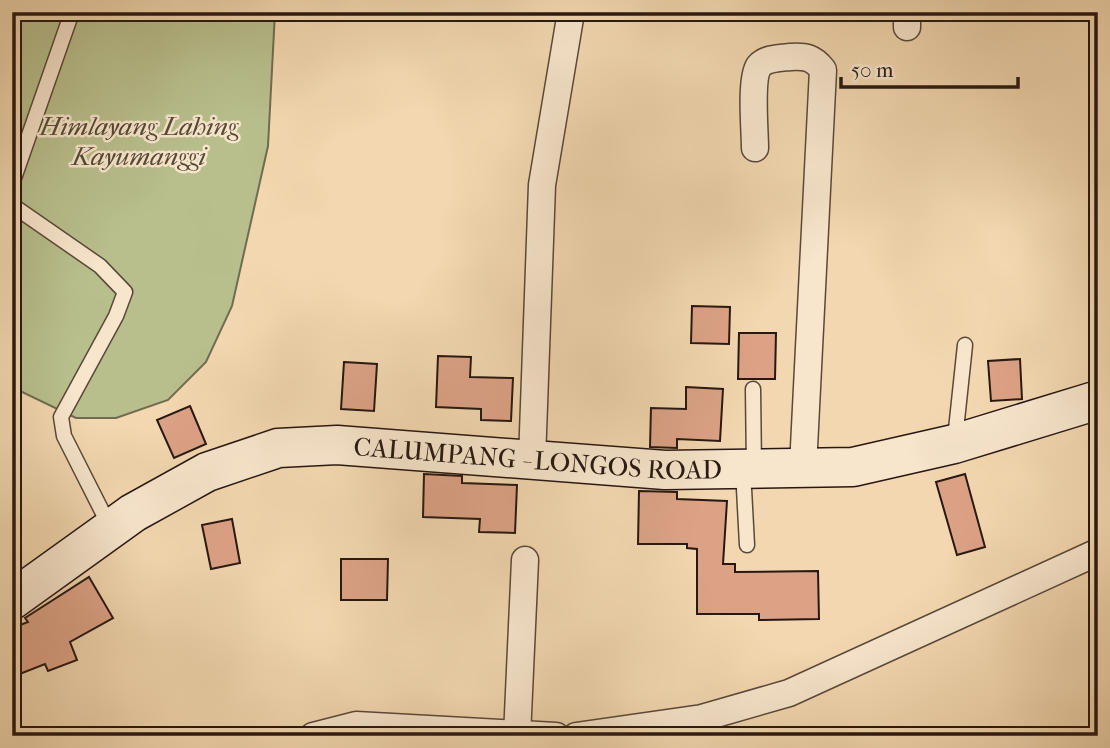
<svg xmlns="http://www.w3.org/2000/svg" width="1110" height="748" font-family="'IM FELL French Canon',serif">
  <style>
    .green { fill: #b8bf8d; stroke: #706c4f; stroke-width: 2 }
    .building { fill: #dca286; stroke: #281811; stroke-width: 2 }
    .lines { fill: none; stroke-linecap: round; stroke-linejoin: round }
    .lane-casing { stroke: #5a4839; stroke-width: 17 }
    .street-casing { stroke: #5a4839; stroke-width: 29 }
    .secondary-casing { stroke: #281811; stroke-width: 41 }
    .lane { stroke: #f7e5cc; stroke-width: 14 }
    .street { stroke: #f7e5cc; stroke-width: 26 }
    .secondary { stroke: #f7e5cc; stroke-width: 38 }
    .labels { text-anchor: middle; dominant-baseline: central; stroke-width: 5; stroke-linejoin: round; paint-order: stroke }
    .park-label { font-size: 26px; font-style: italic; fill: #534a36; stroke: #f7e5cc }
    .street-label { font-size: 26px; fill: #281811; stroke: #f7e5cc }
  </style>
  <rect width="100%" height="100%" fill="#f2d7b0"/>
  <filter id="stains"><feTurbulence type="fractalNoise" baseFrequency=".00286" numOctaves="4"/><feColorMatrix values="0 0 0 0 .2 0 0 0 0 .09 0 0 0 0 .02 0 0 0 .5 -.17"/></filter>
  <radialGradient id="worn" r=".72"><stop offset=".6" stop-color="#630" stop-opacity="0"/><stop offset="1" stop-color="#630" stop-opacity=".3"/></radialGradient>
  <!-- green -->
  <polygon class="green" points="12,12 275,12 268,146 232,306 206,362 168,400 116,418 76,418 22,392 12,379"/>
  <!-- building -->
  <g class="building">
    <polygon points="692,306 730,307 729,344 691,343"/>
    <polygon points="739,333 776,333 775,379 738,379"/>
    <polygon points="438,356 471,357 470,377 513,378 511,421 481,420 481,409 436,407"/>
    <polygon points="1020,359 1022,399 991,401 988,361"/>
    <polygon points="344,362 377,364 374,411 341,409"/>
    <polygon points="686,387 723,389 720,441 677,439 677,448 650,447 651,408 686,409"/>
    <polygon points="190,406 206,444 174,458 157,420"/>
    <polygon points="424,474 462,476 462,483 517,485 515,533 479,532 480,519 423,517"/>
    <polygon points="965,474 985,547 957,555 936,482"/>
    <polygon points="639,491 677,492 677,499 727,501 723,564 735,564 735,572 818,571 819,619 759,620 759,614 697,614 697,549 687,548 687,544 638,544"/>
    <polygon points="232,519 240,563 211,569 202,525"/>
    <polygon points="341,559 388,559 387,600 341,600"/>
    <polygon points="89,577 113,618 70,642 77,660 48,671 45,664 12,677 12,628 28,622 25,618"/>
  </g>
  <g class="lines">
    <!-- lane casing -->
    <g class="lane-casing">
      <g id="lane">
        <polyline points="12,184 72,12"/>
        <polyline points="12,205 100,266 125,292 116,316 61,417 64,436 110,527"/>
        <polyline points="753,389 754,469"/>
        <polyline points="955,439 965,345"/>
        <polyline points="743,470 747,545"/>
      </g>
    </g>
    <!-- street casing -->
    <g class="street-casing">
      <g id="street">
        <polyline points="907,27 907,12"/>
        <path d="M755,148C755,131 750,79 759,66C766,58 780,58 790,57C805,56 813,57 823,70L803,467"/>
        <polyline points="532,460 542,185 571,12"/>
        <polyline points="313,736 356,725 556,736"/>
        <polyline points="517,736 525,560"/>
        <polyline points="576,736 702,718 789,693 1098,552"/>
      </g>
    </g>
    <!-- secondary casing -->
    <g class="secondary-casing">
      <g id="secondary">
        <path id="s1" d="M12,600L133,513L207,472L278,448L337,445L665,470L853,467L954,444L1098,400"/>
      </g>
    </g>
    <!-- lane -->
    <use href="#lane" class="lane"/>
    <!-- street -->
    <use href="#street" class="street"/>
    <!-- secondary -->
    <use href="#secondary" class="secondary"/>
  </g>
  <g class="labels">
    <!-- park labels -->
    <g class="park-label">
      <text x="139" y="126">Himlayang Lahing<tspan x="139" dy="30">Kayumanggi</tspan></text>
    </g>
    <!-- street labels -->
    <g class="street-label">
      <text stroke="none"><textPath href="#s1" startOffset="569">CALUMPANG - LONGOS ROAD</textPath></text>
    </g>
  </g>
  <!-- margin -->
  <rect width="1110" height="748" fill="none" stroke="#f2d7b0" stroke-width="42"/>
  <rect x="14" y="14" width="1082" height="720" fill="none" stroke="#281811" stroke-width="3.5"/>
  <rect x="21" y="21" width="1068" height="706" fill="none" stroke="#281811" stroke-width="2"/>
  <!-- scale -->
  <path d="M841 77v10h177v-10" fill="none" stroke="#281811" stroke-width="3.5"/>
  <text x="851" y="77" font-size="21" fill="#281811" stroke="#f7e5cc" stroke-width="5" paint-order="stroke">50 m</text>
  <rect width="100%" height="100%" filter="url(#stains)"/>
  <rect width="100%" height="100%" fill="url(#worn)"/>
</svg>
